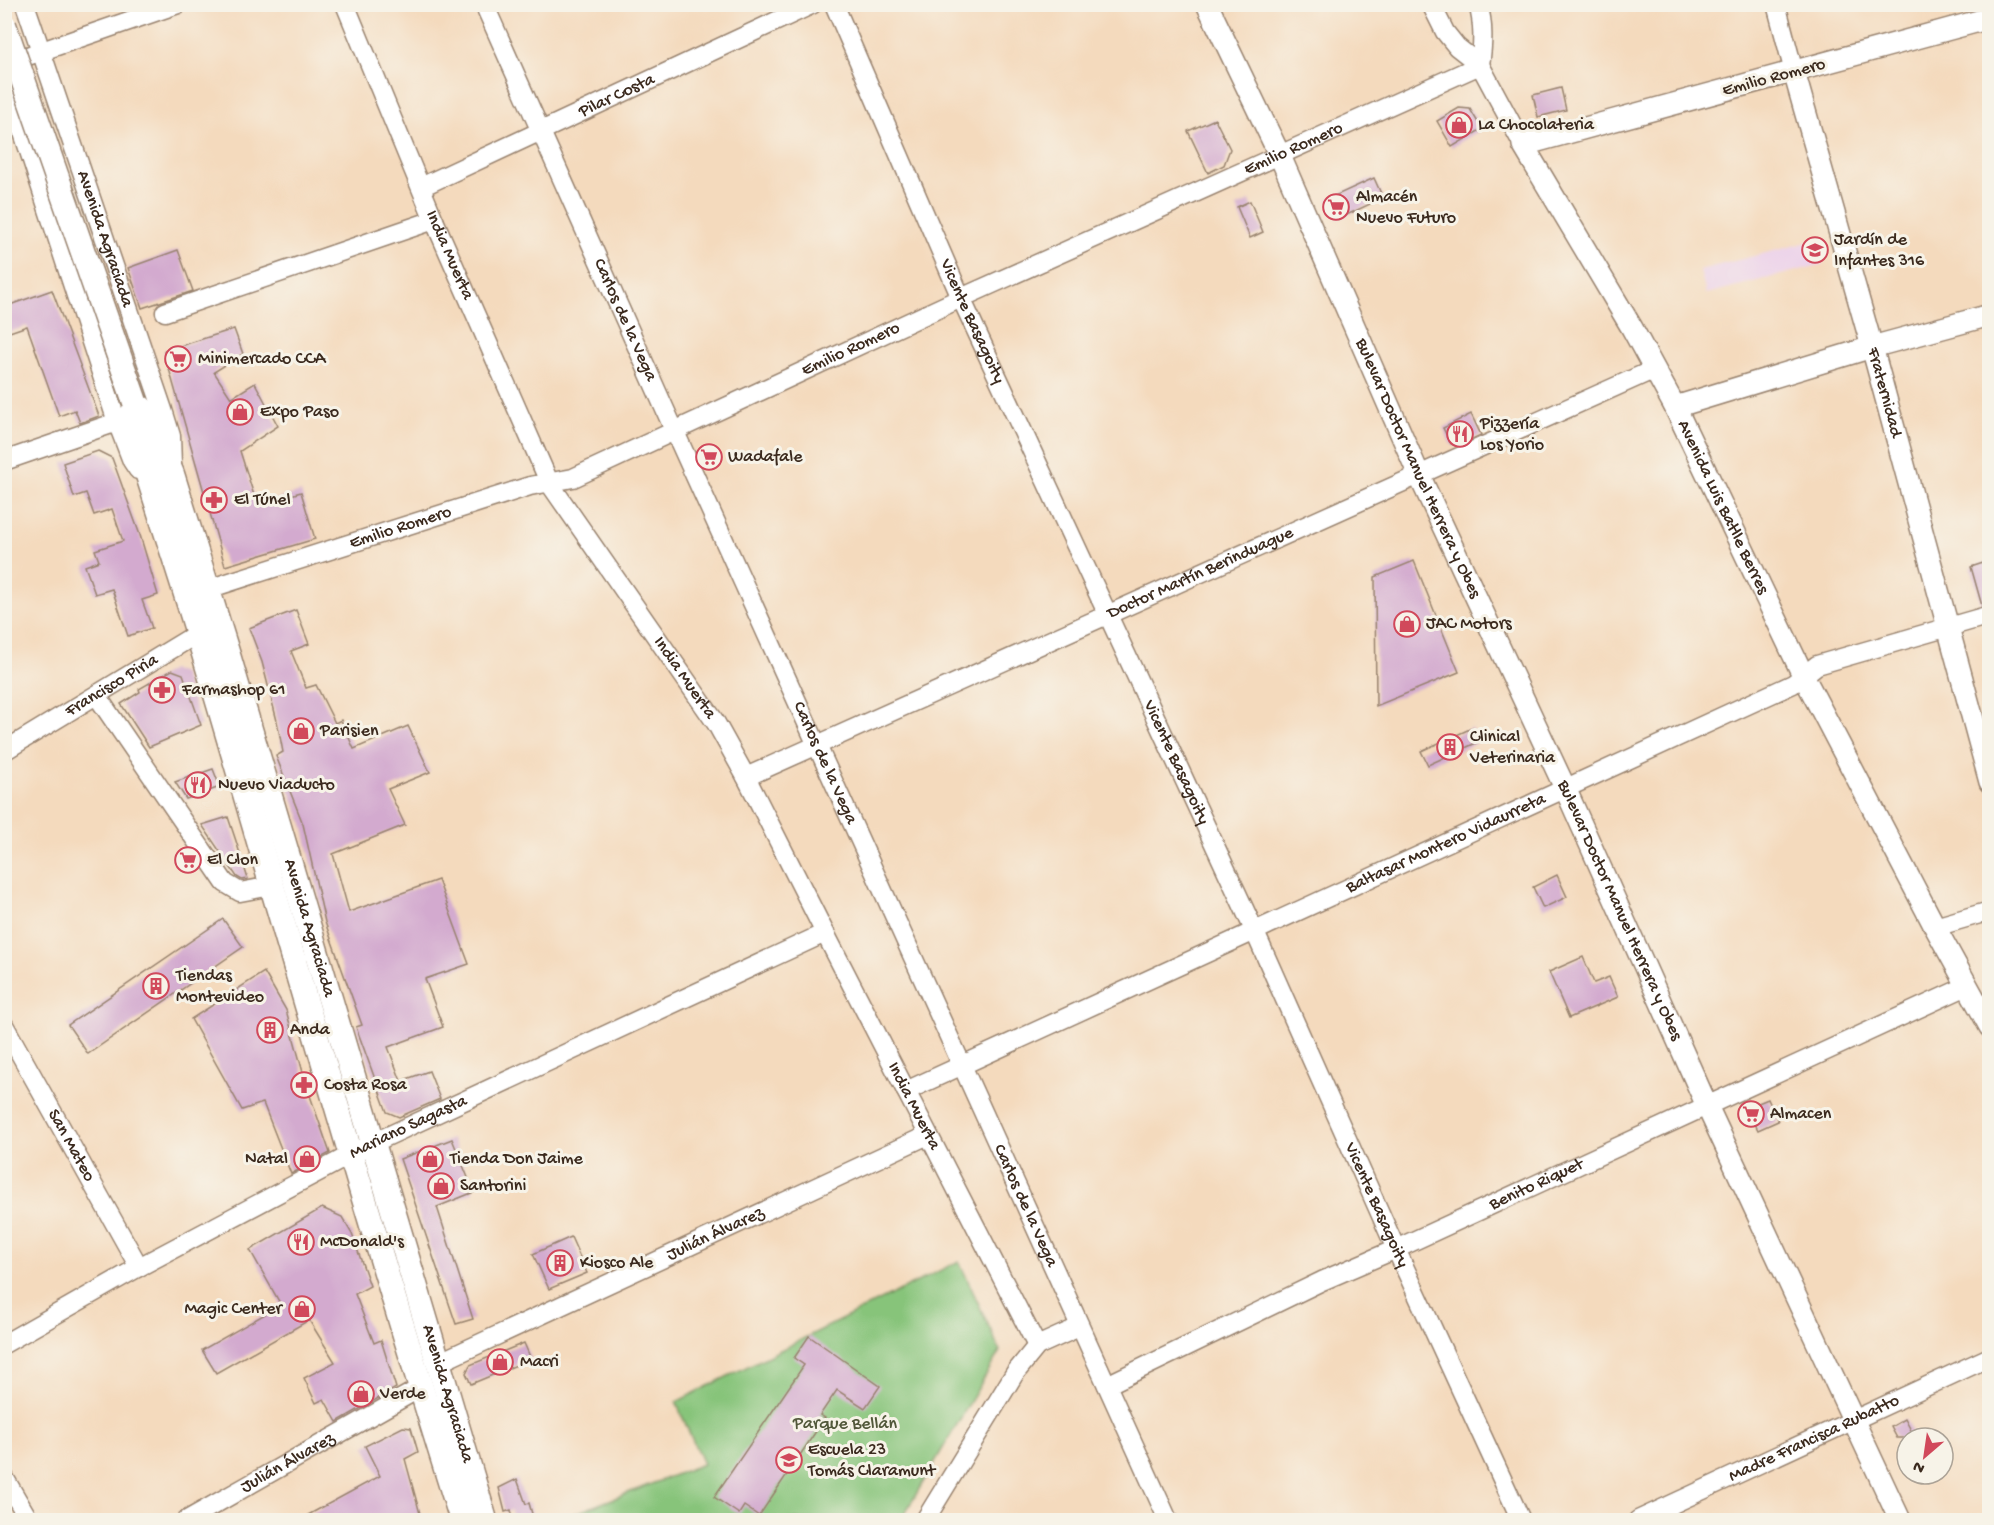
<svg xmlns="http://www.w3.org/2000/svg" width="1994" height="1525" font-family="'Gochi Hand',sans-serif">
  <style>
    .built { fill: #ecd1ea }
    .green { fill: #87c47a; stroke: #61774c; stroke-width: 1.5 }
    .building { fill: #d3aacf }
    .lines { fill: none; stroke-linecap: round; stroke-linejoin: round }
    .minor-casing { stroke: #98826e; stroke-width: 21 }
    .tertiary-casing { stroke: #98826e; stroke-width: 24 }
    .secondary-casing { stroke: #98826e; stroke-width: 27 }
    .minor { stroke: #fff; stroke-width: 18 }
    .tertiary { stroke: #fff; stroke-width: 21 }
    .secondary { stroke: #fff; stroke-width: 24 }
    .secondary-bridge-casing { stroke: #98826e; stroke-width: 27; stroke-linecap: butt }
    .secondary-bridge { stroke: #fff; stroke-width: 24 }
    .labels { text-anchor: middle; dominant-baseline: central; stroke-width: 6; stroke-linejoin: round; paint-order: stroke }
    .street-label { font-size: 18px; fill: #3b2a1e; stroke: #f7f3e8 }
    .poi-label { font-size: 18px; fill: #3b2a1e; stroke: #f7f3e8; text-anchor: start }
    .park-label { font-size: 18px; fill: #52583a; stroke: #f7f3e8 }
  </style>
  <rect width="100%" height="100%" fill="#f7f3e8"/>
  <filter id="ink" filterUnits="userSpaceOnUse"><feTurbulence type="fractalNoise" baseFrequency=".0167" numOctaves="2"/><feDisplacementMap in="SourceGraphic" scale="12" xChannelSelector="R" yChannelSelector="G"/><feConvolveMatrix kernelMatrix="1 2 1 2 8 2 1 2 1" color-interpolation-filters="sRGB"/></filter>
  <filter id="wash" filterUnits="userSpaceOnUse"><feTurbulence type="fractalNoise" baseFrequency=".008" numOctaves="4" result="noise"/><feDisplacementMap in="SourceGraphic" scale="24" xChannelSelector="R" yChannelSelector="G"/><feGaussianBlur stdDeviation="1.35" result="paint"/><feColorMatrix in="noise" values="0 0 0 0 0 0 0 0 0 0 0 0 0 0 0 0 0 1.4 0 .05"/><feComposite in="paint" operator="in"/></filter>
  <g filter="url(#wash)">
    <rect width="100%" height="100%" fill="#f4dabd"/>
    <!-- built -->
    <polygon class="built" points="1816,240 1823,264 1706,294 1700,270"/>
    <!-- green -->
    <polygon class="green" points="959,1261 1000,1351 901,1520 558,1520 703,1464 676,1402"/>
    <g id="blocks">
      <!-- building -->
      <g class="building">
        <polygon points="1561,88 1566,110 1538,117 1533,95"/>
        <polygon points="1459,108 1470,109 1482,129 1452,147 1437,121"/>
        <polygon points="1215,119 1230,149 1224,165 1208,173 1188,131"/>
        <polygon points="1374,178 1383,198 1338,219 1328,199"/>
        <polygon points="1250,201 1263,232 1250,238 1237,207"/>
        <polygon points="178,250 193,291 142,308 128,268"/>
        <polygon points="52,290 99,416 80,423 75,410 59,416 27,326 4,334 4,307"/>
        <polygon points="234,329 243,354 214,372 231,398 255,383 278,426 240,451 257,505 301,492 315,539 225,566 164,351"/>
        <polygon points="1471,414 1481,435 1457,446 1451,444 1443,428"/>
        <polygon points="98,451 112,458 140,535 158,595 142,600 152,628 128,636 112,589 95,594 85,566 99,561 95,550 123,541 112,509 94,515 86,493 74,497 63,463"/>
        <polygon points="1414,561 1459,672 1376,706 1375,577"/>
        <polygon points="1989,561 1989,604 1982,606 1971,567"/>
        <polygon points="296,610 309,644 291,651 306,688 316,685 335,723 341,720 354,749 408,726 430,772 388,789 405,825 333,854 349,912 438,880 469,964 425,979 443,1027 388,1047 401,1081 429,1071 440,1099 399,1117 387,1112 356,1027 362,1025 325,922 303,824 276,756 283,752 277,721 262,662 249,628"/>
        <polygon points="172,670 183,674 201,725 149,747 121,704 140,692 139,689"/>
        <polygon points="1472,728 1478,742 1428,765 1421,751"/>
        <polygon points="213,769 220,787 186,799 175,782"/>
        <polygon points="228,817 236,841 248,879 242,880 237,877 202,825"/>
        <polygon points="1557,875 1567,897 1543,908 1533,887"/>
        <polygon points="223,919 243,947 88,1054 68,1025"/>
        <polygon points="1583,957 1594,983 1609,977 1618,997 1569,1018 1549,972"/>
        <polygon points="264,972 286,1010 307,1087 330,1153 291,1174 263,1103 242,1110 191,1019"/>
        <polygon points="1768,1099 1778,1121 1758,1130 1749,1112 1751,1106"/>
        <polygon points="452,1139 474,1192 437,1207 473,1319 456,1324 400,1159"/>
        <polygon points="322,1208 342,1217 352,1234 370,1286 355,1294 374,1343 381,1340 396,1388 337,1422 324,1399 316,1403 304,1378 335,1362 309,1320 216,1373 202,1350 281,1305 250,1250"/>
        <polygon points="571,1237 587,1273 549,1289 533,1254"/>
        <polygon points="809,1336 880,1386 865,1408 837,1390 820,1415 825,1418 759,1516 744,1506 739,1514 714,1497 804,1365 794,1358"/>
        <polygon points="524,1343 531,1359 471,1384 466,1373 470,1365"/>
        <polygon points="1905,1419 1915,1438 1897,1438 1891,1427"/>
        <polygon points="403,1427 411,1428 418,1452 405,1459 422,1521 297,1521 380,1476 365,1446"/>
        <polygon points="517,1479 526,1504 529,1503 534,1521 514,1521 511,1510 505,1512 499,1488"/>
      </g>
    </g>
  </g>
  <g filter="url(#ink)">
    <use href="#blocks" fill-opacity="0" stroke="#98826e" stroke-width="1.5"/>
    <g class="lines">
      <!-- minor casing -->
      <g class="minor-casing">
        <g id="minor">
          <path id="s1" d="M25,4L163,410L171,436L172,465"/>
          <path id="s2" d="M345,4L434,220L550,484L716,723L746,777L825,933L1037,1346"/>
          <path id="s3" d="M484,4L675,432L1168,1520"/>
          <path id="s4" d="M834,4L961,298L1254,930L1396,1249L1521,1520"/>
          <polyline points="1431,4 1445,32 1457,47 1480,65 1523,145"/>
          <path d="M1478,4C1484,25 1483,44 1480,65"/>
          <polyline points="1776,4 1794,72"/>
          <polyline points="10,70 13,61 178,4"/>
          <polyline points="4,74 117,422 132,461 138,470"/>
          <path id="s5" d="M421,187L813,4"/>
          <polyline points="165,312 434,220"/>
          <polyline points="4,461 117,422"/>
          <path id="s6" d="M208,589L530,486L573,478L961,298L1480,65"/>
          <polyline points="97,696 225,883 240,892 271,886"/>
          <path id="s7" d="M4,751L208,627"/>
          <path id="s8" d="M746,777L1655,369"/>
          <polyline points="1935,927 1990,911"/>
          <path id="s9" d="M4,1025L139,1267"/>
          <path id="s10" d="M906,1091L1793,684L1817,665L1990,615"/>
          <path id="s11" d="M4,1344L139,1267L373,1143L825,933"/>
          <path id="s12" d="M438,1363L928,1135"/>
          <path id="s13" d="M1107,1385L1322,1281L1396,1249L1967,986"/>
          <polyline points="4,1477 29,1520"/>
          <path id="s14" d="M187,1520L420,1388"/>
          <polyline points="925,1520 1015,1373 1037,1346 1079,1327"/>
          <path id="s15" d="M1638,1520L1990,1357"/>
        </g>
      </g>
      <!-- tertiary casing -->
      <g class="tertiary-casing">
        <g id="tertiary">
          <path id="s16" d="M1207,4L1280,156L1419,475L1565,788L1707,1106L1900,1520"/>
          <path id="s17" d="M1990,18L1523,145L1632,328L1675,407L1803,675L1935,927L1990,1027"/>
          <path id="s18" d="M1794,72L1872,347L1990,782"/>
          <polyline points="1675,407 1872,347 1990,315"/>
        </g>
      </g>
      <!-- secondary casing -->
      <g class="secondary-casing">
        <g id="secondary">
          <path id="s19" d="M135,402L146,413L172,474L228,655L485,1520"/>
          <path d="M135,402L132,423C153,495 178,565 199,637C286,932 370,1227 462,1520"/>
        </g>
      </g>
      <!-- minor -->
      <use href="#minor" class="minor"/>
      <!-- tertiary -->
      <use href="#tertiary" class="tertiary"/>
      <!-- secondary -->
      <use href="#secondary" class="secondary"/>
      <!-- secondary-bridge casing -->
      <g class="secondary-bridge-casing">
        <polyline id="secondary-bridge" points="4,25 135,402"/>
      </g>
      <!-- secondary-bridge -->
      <use href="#secondary-bridge" class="secondary-bridge"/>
    </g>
  </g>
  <!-- icons -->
  <defs>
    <g id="shop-ring" transform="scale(1.35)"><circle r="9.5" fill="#f7f3e8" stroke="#d1495b" stroke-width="1.5"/><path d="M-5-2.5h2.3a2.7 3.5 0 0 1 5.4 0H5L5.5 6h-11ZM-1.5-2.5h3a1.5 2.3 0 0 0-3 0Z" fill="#d1495b"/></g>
    <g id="supermarket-ring" transform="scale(1.35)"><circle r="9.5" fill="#f7f3e8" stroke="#d1495b" stroke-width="1.5"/><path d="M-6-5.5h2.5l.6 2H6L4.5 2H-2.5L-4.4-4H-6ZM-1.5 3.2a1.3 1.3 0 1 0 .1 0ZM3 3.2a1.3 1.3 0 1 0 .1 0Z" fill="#d1495b"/></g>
    <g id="school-ring" transform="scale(1.35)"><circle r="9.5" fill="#f7f3e8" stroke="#d1495b" stroke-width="1.5"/><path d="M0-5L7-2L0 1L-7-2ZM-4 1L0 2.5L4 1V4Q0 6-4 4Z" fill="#d1495b"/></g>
    <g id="restaurant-ring" transform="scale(1.35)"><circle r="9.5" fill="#f7f3e8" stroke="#d1495b" stroke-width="1.5"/><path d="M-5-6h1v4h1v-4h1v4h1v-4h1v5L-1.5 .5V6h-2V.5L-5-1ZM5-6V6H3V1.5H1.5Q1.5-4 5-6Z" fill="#d1495b"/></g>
    <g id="pharmacy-ring" transform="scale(1.35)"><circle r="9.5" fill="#f7f3e8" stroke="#d1495b" stroke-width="1.5"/><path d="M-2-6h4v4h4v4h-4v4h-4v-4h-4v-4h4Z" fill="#d1495b"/></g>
    <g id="building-ring" transform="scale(1.35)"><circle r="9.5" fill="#f7f3e8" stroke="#d1495b" stroke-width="1.5"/><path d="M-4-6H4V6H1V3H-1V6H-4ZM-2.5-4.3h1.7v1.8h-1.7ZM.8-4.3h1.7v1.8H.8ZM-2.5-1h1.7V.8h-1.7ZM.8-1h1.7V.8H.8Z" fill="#d1495b"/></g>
  </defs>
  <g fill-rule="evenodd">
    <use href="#shop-ring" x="1459" y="125"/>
    <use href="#supermarket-ring" x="1336" y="207"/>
    <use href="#school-ring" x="1815" y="250"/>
    <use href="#supermarket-ring" x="178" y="359"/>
    <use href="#shop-ring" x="240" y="412"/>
    <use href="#restaurant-ring" x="1460" y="434"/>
    <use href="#supermarket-ring" x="709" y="457"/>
    <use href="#pharmacy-ring" x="214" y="500"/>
    <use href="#shop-ring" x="1407" y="624"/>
    <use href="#pharmacy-ring" x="162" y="690"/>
    <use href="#shop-ring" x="301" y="731"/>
    <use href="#building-ring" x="1450" y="747"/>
    <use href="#restaurant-ring" x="198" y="785"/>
    <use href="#supermarket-ring" x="188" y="860"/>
    <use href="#building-ring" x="156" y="986"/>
    <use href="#building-ring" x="270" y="1030"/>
    <use href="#pharmacy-ring" x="304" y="1085"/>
    <use href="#supermarket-ring" x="1751" y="1114"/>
    <use href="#shop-ring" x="307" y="1159"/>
    <use href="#shop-ring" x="430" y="1159"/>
    <use href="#shop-ring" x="441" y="1186"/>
    <use href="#restaurant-ring" x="301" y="1242"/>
    <use href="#building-ring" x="560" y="1263"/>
    <use href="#shop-ring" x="302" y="1309"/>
    <use href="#shop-ring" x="500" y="1362"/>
    <use href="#shop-ring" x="361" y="1394"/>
    <use href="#school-ring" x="789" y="1460"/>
  </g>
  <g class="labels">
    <!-- street labels -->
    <g class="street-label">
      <text transform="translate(1774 78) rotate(-15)">Emilio Romero</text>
      <text stroke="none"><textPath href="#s5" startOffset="216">Pilar Costa</textPath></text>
      <text stroke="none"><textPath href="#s6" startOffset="1174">Emilio Romero</textPath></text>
      <text stroke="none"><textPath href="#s1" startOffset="248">Avenida Agraciada</textPath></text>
      <text stroke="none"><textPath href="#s2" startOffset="272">India Muerta</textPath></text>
      <text stroke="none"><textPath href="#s3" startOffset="346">Carlos de la Vega</textPath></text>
      <text stroke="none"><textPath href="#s4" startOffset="346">Vicente Basagoity</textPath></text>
      <text stroke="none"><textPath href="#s6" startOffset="688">Emilio Romero</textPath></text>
      <text stroke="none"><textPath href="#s18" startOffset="333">Fraternidad</textPath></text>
      <text stroke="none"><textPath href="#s16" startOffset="510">Bulevar Doctor Manuel Herrera y Obes</textPath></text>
      <text stroke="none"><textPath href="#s17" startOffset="898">Avenida Luis Batlle Berres</textPath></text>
      <text stroke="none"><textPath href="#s6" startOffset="202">Emilio Romero</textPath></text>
      <text stroke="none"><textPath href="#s8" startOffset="498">Doctor Martín Berinduague</textPath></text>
      <text stroke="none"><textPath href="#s2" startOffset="758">India Muerta</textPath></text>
      <text stroke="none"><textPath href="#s7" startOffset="126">Francisco Piria</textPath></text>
      <text stroke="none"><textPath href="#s3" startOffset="832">Carlos de la Vega</textPath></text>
      <text stroke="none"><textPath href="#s4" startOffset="832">Vicente Basagoity</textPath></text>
      <text stroke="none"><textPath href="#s10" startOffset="594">Baltasar Montero Vidaurreta</textPath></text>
      <text stroke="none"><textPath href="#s16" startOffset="996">Bulevar Doctor Manuel Herrera y Obes</textPath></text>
      <text stroke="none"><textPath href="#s19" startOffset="556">Avenida Agraciada</textPath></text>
      <text stroke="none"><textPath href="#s2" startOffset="1244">India Muerta</textPath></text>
      <text stroke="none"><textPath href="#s11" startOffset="459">Mariano Sagasta</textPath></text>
      <text stroke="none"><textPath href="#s9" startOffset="138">San Mateo</textPath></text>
      <text stroke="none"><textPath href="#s13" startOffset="474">Benito Riquet</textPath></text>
      <text stroke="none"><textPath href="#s3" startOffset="1318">Carlos de la Vega</textPath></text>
      <text stroke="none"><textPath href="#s4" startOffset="1318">Vicente Basagoity</textPath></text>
      <text stroke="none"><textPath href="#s12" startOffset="306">Julián Álvarez</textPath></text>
      <text stroke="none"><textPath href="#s19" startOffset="1042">Avenida Agraciada</textPath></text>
      <text stroke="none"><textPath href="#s15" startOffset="194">Madre Francisca Rubatto</textPath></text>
      <text stroke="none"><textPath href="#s14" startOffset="116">Julián Álvarez</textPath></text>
    </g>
    <!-- poi labels -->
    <g class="poi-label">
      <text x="1478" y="125">La Chocolateria</text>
      <text x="1356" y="197">Almacén<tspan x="1356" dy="21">Nuevo Futuro</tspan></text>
      <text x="1834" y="240">Jardín de<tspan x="1834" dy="21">Infantes 316</tspan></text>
      <text x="198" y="359">Minimercado CCA</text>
      <text x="260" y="412">Expo Paso</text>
      <text x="1480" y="424">Pizzería<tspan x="1480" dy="21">Los Yorio</tspan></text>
      <text x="728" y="457">Wadafale</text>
      <text x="234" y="500">El Túnel</text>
      <text x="1426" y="624">JAC Motors</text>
      <text x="182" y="690">Farmashop 61</text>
      <text x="320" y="731">Parisien</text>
      <text x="1470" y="737">Clinical<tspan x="1470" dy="21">Veterinaria</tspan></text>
      <text x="218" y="785">Nuevo Viaducto</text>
      <text x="207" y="860">El Clon</text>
      <text x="176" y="976">Tiendas<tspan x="176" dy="21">Montevideo</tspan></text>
      <text x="290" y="1030">Anda</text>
      <text x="324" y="1085">Costa Rosa</text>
      <text x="1770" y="1114">Almacen</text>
      <text x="288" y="1159" text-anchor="end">Natal</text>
      <text x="450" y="1159">Tienda Don Jaime</text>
      <text x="460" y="1186">Santorini</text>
      <text x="320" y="1242">McDonald's</text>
      <text x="580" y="1263">Kiosco Ale</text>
      <text x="282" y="1309" text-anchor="end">Magic Center</text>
      <text x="520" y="1362">Macri</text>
      <text x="380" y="1394">Verde</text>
      <text x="808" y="1450">Escuela 23<tspan x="808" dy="21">Tomás Claramunt</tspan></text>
    </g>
    <!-- park labels -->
    <g class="park-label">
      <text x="845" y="1424">Parque Bellán</text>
    </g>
  </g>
  <!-- margin -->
  <rect width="1994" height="1525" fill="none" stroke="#f7f3e8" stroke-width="24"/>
  <!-- north arrow -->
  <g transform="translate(1925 1456) rotate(209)"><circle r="28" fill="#f7f3e8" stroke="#aca397" stroke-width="1.5"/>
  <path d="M0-4.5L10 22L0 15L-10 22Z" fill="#d1495b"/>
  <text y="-9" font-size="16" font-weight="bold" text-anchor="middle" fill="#3b2a1e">N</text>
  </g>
</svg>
